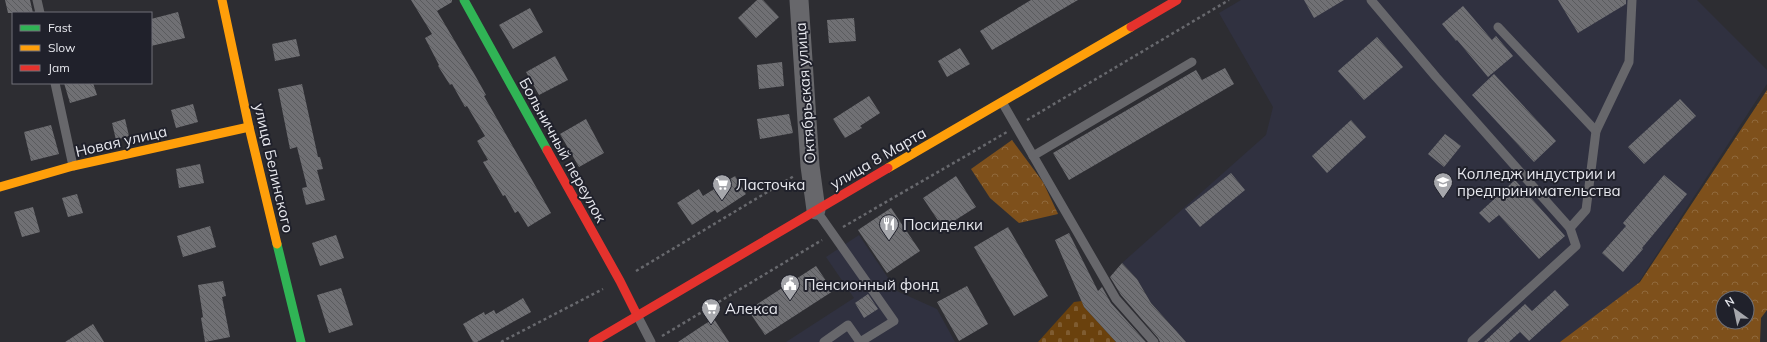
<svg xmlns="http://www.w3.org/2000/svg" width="1767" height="342" font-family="Mulish,sans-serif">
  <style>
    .built { fill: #303140 }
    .forest { fill: url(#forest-crowns); fill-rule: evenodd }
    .cemetery { fill: url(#cemetery-stones) }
    .building { fill: url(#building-back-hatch) }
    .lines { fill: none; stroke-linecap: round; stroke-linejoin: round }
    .path { stroke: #68696e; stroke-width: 2.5; stroke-dasharray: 3 3; stroke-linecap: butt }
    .lane { stroke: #67676b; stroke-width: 9 }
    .street { stroke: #67676b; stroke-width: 19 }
    .fast { stroke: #30b455; stroke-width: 9 }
    .slow { stroke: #ff9f0a; stroke-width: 9 }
    .jam { stroke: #e5322d; stroke-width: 9 }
    .labels { text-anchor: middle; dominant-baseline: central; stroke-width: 4; stroke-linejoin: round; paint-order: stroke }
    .street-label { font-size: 15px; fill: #e7e8ee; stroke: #20212b }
    .poi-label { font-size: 15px; fill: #e7e8ee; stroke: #20212b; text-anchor: start }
  </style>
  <defs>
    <pattern id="forest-crowns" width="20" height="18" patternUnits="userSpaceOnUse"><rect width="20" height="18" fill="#7e501b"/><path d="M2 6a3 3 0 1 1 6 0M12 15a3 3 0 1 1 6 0" fill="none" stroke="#90693c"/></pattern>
    <pattern id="cemetery-stones" width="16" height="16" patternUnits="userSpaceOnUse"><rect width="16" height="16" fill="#6a410d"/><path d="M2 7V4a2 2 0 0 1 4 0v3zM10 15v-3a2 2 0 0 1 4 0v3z" fill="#7f5c31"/></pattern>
    <pattern id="building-back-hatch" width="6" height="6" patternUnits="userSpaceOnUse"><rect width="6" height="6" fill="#707074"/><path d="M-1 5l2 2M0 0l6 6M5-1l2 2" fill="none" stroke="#5a5b5e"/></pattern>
  </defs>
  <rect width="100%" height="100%" fill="#2d2d32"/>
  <!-- built -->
  <g class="built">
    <polygon points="1241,0 1697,0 1767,70 1767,84 1600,342 1186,342 1151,303 1137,279 1122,263 1266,135 1273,107 1219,13"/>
    <polygon points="859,235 897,291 937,309 955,342 786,342 854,298 826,257"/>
  </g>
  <!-- forest -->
  <g class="forest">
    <path d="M1767,90V310L1761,318L1760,342H1560L1640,282ZM1723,298H1747V322H1723Z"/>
    <polygon points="1012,140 1043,182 1058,214 1019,223 990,198 971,169"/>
  </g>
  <!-- cemetery -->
  <polygon class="cemetery" points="1082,301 1084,307 1116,342 1038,342 1074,302"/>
  <!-- building -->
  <g class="building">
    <polygon points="5,0 30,0 33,13 8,13"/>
    <polygon points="411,0 452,0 452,2 437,11 476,77 486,95 484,96 551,213 528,227 518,211 515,213 505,195 503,196 483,162 488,160 477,141 485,136 467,106 465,107 452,84 450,85 438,66 439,65 425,38 432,34"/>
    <polygon points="757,0 763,0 779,17 756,38 738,18"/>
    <polygon points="1031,0 1078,0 992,50 980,31"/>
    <polygon points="1304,0 1344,0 1314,18"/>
    <polygon points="1558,0 1626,0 1626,4 1578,33"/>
    <polygon points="1463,6 1492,40 1496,36 1513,56 1488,77 1457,40 1456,41 1442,24"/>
    <polygon points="530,8 543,32 513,49 499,25"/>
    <polygon points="178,12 185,38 151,46 151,19"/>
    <polygon points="854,18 856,41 829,43 827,20"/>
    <polygon points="1377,37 1403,67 1364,100 1338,71"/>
    <polygon points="296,39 300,56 275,61 272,44"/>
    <polygon points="960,48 970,64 947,77 938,61"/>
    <polygon points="555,56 568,80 539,95 526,72"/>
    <polygon points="782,62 784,86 759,89 757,65"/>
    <polygon points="1225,68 1234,84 1069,180 1053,153 1196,70 1202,80"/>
    <polygon points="1494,74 1556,141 1534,162 1472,95"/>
    <polygon points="64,83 93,83 97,95 70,103"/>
    <polygon points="302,84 318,157 320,157 323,169 317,170 325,200 306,205 302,188 307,187 297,147 290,149 278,89"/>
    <polygon points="869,96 880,113 860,126 862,128 845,138 833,119"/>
    <polygon points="1680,99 1696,116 1644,164 1628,147"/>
    <polygon points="193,104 198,122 176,128 171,110"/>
    <polygon points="789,114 793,133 760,139 757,119"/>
    <polygon points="125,119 129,136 116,140 112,123"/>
    <polygon points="586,119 604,153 579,167 560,134"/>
    <polygon points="1351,120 1366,137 1327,173 1312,156"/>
    <polygon points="51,125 59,154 31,161 24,132"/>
    <polygon points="1445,134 1461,146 1444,167 1428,154"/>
    <polygon points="200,164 204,183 179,188 176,169"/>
    <polygon points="1231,173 1245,190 1200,227 1185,209"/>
    <polygon points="1664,175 1687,194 1642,248 1643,249 1623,272 1602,253 1626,226 1623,223"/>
    <polygon points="735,176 746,194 717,213 715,210 692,225 677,203 699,189 703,196"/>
    <polygon points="956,176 976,207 943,228 923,198"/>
    <polygon points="1515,180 1565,236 1539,259 1499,215 1489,223 1479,213"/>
    <polygon points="77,194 83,213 68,217 62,198"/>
    <polygon points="33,207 40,232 22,237 14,212"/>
    <polygon points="891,208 920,251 887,273 858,230"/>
    <polygon points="210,226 216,247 183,257 177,236"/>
    <polygon points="1008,227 1048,296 1014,316 974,247"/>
    <polygon points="1069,233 1098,291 1102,287 1111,303 1146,342 1116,342 1084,307 1055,240"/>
    <polygon points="336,235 344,258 320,266 312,243"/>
    <polygon points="1122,263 1137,279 1151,303 1186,342 1160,342 1158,338 1121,295 1110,277"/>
    <polygon points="816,266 833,291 765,335 748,310"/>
    <polygon points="223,281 226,296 222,297 230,337 205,342 201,318 203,317 198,285"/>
    <polygon points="967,286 988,324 959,341 937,302"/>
    <polygon points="341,288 353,325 329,333 317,295"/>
    <polygon points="1555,290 1569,305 1529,341 1520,332 1509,342 1484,342 1525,304 1532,311"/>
    <polygon points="868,294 878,309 864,318 855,303"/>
    <polygon points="523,298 531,312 477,342 473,342 463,324 484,312 485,315 494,310 496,314"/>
    <polygon points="714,319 729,342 678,342 705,324"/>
    <polygon points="93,324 104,342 65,342"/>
  </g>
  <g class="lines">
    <!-- path -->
    <g class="path">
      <polyline points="1027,120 1229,0"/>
      <polyline points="843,227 1007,132"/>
      <polyline points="636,271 794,176"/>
      <polyline points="662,336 822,240"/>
      <polyline points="501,342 603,289"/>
    </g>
    <!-- lane -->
    <g class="lane">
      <polyline points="37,0 40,13"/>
      <polyline points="1371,0 1436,77 1570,228 1586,210 1596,131 1629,62 1632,0"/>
      <polyline points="1498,27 1596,131"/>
      <polyline points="55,83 73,166"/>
      <polyline points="1002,102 1116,299 1154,342"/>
      <polyline points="1033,156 1192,62"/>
      <polyline points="816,210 894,321 860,342 848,325 824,342"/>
      <polyline points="637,315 651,342"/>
      <polyline points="1472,341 1576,246 1570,228"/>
    </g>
    <!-- street -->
    <polyline class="street" points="799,0 810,166 816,210"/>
    <!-- fast -->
    <g class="fast">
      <polyline points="464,0 547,150"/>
      <polyline points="277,244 301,342"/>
    </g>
    <!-- slow -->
    <g class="slow">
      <polyline points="222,0 249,127 277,244"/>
      <polyline points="888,168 1131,27"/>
      <polyline points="0,187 73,166 249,127"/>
    </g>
    <!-- jam -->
    <g class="jam">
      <polyline points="1131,27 1177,0"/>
      <polyline points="547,150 620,281 637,315"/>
      <polyline points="593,342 888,168"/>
    </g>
  </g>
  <!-- icons -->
  <defs>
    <g id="school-pin" transform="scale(1)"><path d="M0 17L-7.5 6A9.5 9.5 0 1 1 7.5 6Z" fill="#a6a7ac" stroke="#20212b"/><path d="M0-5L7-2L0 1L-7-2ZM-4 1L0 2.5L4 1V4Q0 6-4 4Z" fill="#fff"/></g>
    <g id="supermarket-pin" transform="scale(1)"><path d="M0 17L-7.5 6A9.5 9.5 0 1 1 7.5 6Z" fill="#a6a7ac" stroke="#20212b"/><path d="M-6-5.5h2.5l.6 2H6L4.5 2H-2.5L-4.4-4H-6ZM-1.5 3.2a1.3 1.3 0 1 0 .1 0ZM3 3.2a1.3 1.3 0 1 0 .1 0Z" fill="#fff"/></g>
    <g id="restaurant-pin" transform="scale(1)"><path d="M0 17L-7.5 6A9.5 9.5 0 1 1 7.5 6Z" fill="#a6a7ac" stroke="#20212b"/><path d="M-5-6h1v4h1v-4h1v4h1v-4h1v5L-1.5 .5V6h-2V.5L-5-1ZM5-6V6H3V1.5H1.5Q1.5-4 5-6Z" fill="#fff"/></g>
    <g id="civic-pin" transform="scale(1)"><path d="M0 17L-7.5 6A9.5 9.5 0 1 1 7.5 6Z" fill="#a6a7ac" stroke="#20212b"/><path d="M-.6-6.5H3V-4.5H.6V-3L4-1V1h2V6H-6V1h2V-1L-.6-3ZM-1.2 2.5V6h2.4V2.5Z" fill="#fff"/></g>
  </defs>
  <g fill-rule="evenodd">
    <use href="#school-pin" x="1443" y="182"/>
    <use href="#supermarket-pin" x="722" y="184"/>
    <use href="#restaurant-pin" x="889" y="224"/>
    <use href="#civic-pin" x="790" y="284"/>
    <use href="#supermarket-pin" x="711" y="308"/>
  </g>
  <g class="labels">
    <!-- street labels -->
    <g class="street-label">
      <text transform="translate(805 93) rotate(-94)">Октябрьская улица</text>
      <text transform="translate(121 141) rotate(-13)">Новая улица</text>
      <text transform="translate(563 150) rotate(61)">Больничный переулок</text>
      <text transform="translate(878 158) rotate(-30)">улица 8 Марта</text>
      <text transform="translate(274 168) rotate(77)">улица Белинского</text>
    </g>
    <!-- poi labels -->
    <g class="poi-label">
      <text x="1457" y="173">Колледж индустрии и<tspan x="1457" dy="17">предпринимательства</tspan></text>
      <text x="736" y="184">Ласточка</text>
      <text x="903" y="224">Посиделки</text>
      <text x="804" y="284">Пенсионный фонд</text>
      <text x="725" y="308">Алекса</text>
    </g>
  </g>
  <!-- legend -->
  <rect x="12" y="12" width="140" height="72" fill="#20212b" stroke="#707179"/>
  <rect x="20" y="25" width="20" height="6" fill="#30b455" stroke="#707179"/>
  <text x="48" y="32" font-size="12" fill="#e7e8ee">Fast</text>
  <rect x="20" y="45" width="20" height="6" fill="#ff9f0a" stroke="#707179"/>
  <text x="48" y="52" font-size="12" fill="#e7e8ee">Slow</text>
  <rect x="20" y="65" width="20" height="6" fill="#e5322d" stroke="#707179"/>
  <text x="48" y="72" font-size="12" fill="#e7e8ee">Jam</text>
  <!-- north arrow -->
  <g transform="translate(1735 310) rotate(327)"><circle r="19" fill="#20212b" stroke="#707179"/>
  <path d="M0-3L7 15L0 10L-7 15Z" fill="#a6a7ac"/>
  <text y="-6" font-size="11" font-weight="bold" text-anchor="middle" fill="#e7e8ee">N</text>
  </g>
</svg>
